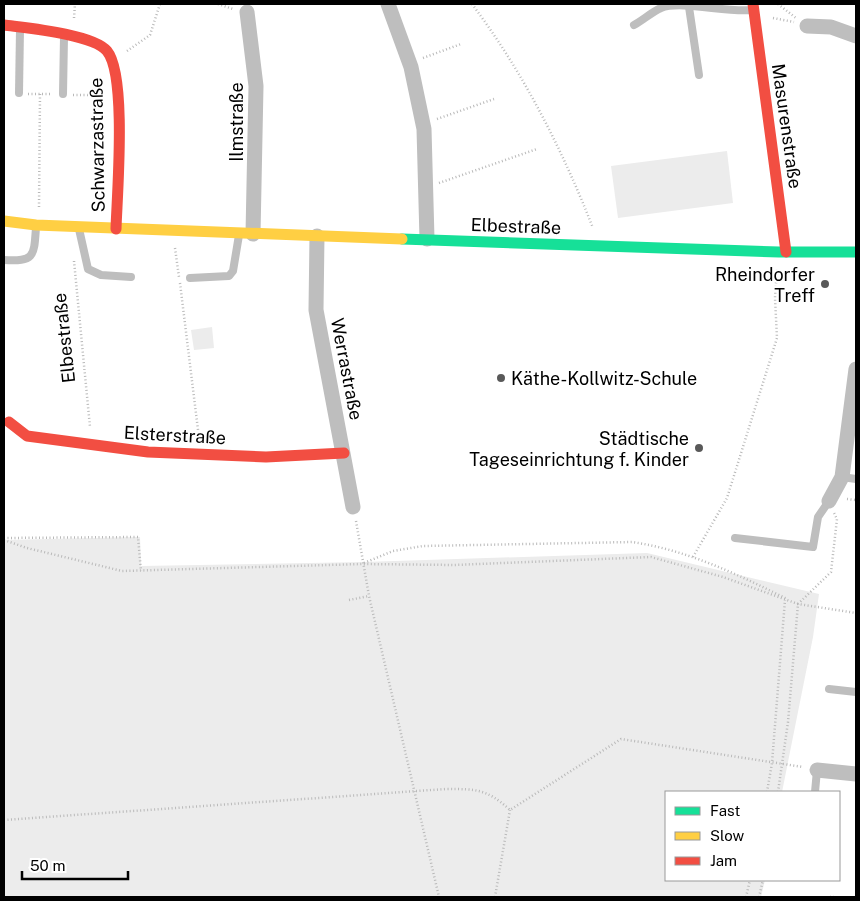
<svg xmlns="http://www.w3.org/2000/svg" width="860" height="901" font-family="'Public Sans',sans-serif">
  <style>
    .green { fill: #ececec }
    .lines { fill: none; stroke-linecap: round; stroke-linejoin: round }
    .path { stroke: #b9b9b9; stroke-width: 2.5; stroke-dasharray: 1 2.5; stroke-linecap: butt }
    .lane { stroke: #bebebe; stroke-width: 8 }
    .street { stroke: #bebebe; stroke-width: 15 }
    .fast { stroke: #16e098; stroke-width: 11 }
    .slow { stroke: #ffcf43; stroke-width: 11 }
    .jam { stroke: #f24e42; stroke-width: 11 }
    .poi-dot { fill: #595959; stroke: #fff; stroke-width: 2 }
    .labels { text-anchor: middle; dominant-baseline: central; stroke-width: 4; stroke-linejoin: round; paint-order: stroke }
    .street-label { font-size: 18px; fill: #000; stroke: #fff }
    .poi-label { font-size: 18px; fill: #000; stroke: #fff; text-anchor: end }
  </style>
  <rect width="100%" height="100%" fill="#fff"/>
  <!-- green -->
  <g class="green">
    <polygon points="727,151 733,203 618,218 611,166"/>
    <polygon points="212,327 214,348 194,350 191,330"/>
    <polygon points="140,537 141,566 364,562 647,553 819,594 813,637 782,792 666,792 666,880 765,880 761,897 4,897 4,540"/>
  </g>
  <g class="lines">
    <!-- path -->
    <g class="path">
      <polyline points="218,4 233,9"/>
      <path d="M472,4C523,72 562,149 593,228"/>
      <polyline points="778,4 796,18"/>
      <polyline points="74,18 75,4"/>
      <polyline points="773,18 794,22"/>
      <polyline points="127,51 150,35 160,4"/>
      <polyline points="423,58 461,44"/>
      <polyline points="28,94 52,94"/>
      <polyline points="73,95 100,95"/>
      <polyline points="437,119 494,99"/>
      <polyline points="439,183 537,149"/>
      <polyline points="39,207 40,94"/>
      <polyline points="175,248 179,277"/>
      <polyline points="74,261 90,427"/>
      <polyline points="180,283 199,438"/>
      <polyline points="847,499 856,500"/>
      <polyline points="356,521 369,596 439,897"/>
      <polyline points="4,538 138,537 141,571"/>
      <polyline points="4,540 27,548 122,571 362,564 454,565 651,557 723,577 798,604 856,613"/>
      <polyline points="693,557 727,498 777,338 775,298 777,269"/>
      <path d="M364,563L393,551L423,546L632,542C687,550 737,574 787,599"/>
      <polyline points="349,600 369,596"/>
      <polyline points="767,792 772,763 785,600"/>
      <polyline points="778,792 788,722 798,604 831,572 837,519 834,513"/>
      <path d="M4,820L446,789C477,789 487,789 510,810L621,739L803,767"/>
      <polyline points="495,897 510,810"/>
      <polyline points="746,897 750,880"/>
      <polyline points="759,897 763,880"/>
      <polyline points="830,897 834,897"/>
    </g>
    <!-- lane -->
    <g class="lane">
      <polyline points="689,7 699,75"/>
      <path d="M634,25C643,20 652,12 661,8C681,0 727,13 752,10"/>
      <polyline points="19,93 20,29"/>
      <polyline points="63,94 64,37"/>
      <polyline points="79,229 88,269 101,275 131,277"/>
      <path d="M4,260C35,262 34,256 36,227"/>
      <polyline points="190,278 229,276 233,271 239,235"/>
      <polyline points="842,477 856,479"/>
      <polyline points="735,538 813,547 818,517 829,501"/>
      <polyline points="829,689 856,692"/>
      <polyline points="815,792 817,770"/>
    </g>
    <!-- street -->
    <g class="street">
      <polyline points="388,4 411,67 424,129 427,239"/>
      <polyline points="247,12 256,86 253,234"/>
      <polyline points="807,26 831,27 856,36"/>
      <polyline points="317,236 316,310 353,507"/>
      <polyline points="829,501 842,477 856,369"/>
      <polyline points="817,770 856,774"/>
    </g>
    <!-- fast -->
    <polyline class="fast" points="402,239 779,252 856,252"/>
    <!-- slow -->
    <polyline class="slow" points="4,221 36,225 402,239"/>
    <!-- jam -->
    <g class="jam">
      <polyline points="753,4 786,252"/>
      <path d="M4,25C26,28 93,34 107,51C127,75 117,195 116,229"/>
      <polyline points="9,422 27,436 148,452 266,457 344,453"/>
    </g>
  </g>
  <!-- markers -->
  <g class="poi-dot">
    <circle cx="825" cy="284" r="5"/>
    <circle cx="501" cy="378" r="5"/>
    <circle cx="699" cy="448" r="5"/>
  </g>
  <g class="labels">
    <!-- street labels -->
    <g class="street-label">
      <text transform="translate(236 122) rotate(-90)">Ilmstraße</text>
      <text transform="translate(787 126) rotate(82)">Masurenstraße</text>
      <text transform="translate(97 145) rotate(-91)">Schwarzastraße</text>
      <text transform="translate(516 226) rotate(2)">Elbestraße</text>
      <text transform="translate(64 338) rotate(-96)">Elbestraße</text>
      <text transform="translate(347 369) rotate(79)">Werrastraße</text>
      <text transform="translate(175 435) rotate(3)">Elsterstraße</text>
    </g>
    <!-- poi labels -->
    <g class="poi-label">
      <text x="815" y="274">Rheindorfer<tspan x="815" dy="21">Treff</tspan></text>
      <text x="511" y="378" text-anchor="start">Käthe-Kollwitz-Schule</text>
      <text x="689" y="438">Städtische<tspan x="689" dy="21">Tageseinrichtung f. Kinder</tspan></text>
    </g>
  </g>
  <!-- border -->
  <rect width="860" height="901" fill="none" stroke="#000000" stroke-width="10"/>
  <!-- legend -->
  <rect x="665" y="791" width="175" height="90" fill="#ffffff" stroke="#999999"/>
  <rect x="675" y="807" width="25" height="8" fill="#16e098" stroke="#999999"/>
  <text x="710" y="816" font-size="15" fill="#000000">Fast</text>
  <rect x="675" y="832" width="25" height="8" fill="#ffcf43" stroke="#999999"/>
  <text x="710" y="841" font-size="15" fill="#000000">Slow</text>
  <rect x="675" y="857" width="25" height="8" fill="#f24e42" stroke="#999999"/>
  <text x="710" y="866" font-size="15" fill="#000000">Jam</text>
  <!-- scale -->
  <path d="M22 871v8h106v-8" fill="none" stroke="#000000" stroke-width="2.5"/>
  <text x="30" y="871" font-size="15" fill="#000000" stroke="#ffffff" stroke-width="4" paint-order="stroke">50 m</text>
</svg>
